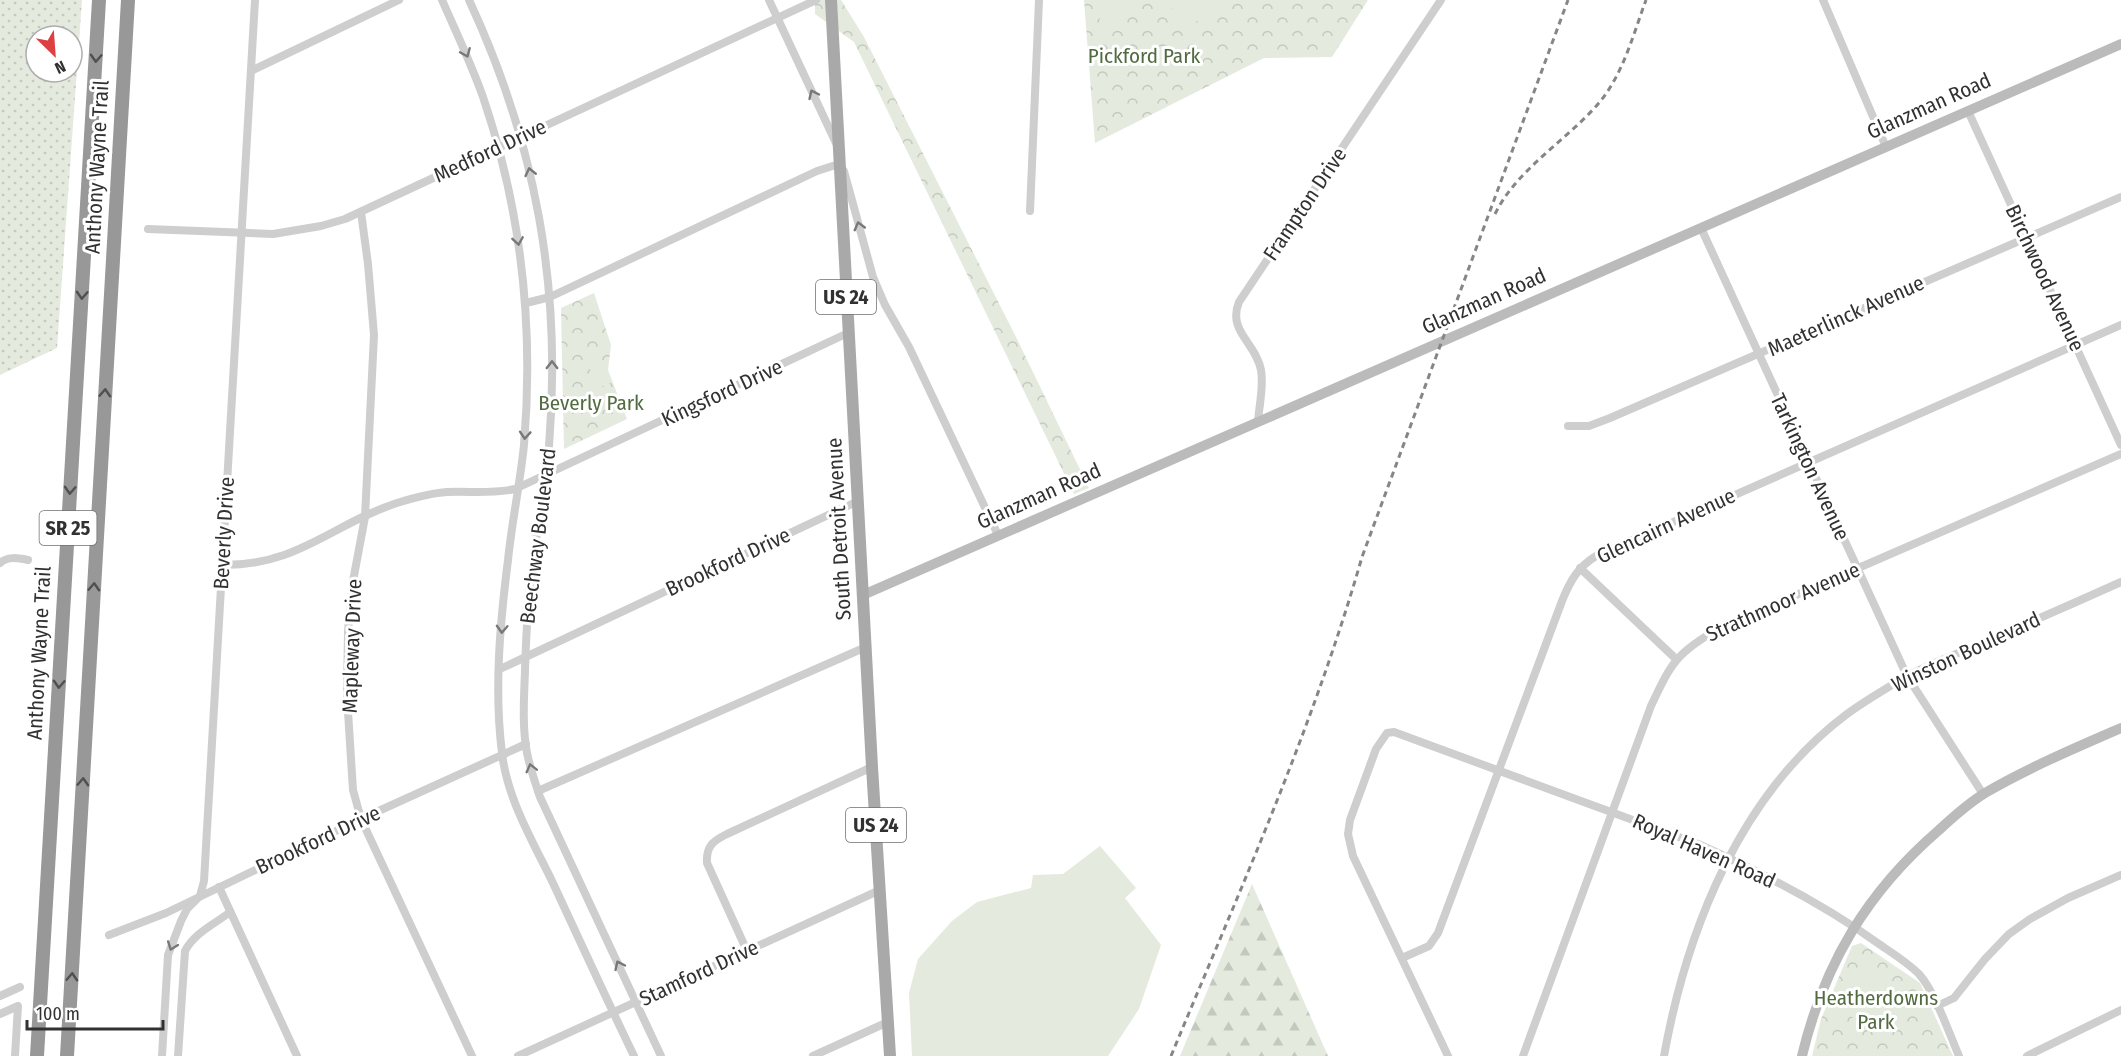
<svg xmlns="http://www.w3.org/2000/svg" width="2121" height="1056" font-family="'Fira Sans Condensed',sans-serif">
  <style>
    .grass { fill: url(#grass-dots); fill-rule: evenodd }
    .forest { fill: url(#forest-firs) }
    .park { fill: url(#park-crowns) }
    .pitch { fill: #e4eade }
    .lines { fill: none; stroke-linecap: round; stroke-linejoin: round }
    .street { stroke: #cecece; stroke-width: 8 }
    .secondary { stroke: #bbb; stroke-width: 10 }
    .primary { stroke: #a9a9a9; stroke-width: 12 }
    .highway { stroke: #989898; stroke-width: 14 }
    .rail { stroke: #868686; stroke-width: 3; stroke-dasharray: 6 4.5; stroke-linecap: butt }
    .oneway { stroke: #787878 }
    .oneway2 { stroke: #505050 }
    .labels { text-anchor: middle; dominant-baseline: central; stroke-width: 6; stroke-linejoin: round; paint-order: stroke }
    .shield { fill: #fff; stroke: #6f6f6f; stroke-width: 1.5 }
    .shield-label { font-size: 20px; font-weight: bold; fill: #313131 }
    .park-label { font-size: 21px; fill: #526b41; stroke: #fff }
    .street-label { font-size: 21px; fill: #313131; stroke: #fff }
  </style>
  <defs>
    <pattern id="grass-dots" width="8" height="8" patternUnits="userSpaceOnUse" patternTransform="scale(1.5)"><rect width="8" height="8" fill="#e4eade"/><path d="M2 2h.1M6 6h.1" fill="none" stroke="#c4c9bf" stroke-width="1.8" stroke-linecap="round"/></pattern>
    <pattern id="forest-firs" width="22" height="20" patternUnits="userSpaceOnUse" patternTransform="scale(1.5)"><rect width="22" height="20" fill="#e4eade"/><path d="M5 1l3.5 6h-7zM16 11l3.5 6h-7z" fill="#c4c9bf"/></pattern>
    <pattern id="park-crowns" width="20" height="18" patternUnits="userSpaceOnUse" patternTransform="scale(1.5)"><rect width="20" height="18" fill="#e4eade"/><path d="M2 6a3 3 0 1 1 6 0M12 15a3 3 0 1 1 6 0" fill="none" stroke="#c4c9bf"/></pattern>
  </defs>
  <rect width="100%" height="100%" fill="#fff"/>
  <!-- grass -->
  <path class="grass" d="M0,0H82L57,348L0,375ZM36,36H72V72H36Z"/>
  <!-- forest -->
  <polygon class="forest" points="1252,884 1328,1056 1180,1056"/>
  <!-- park -->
  <g class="park">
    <polygon points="815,0 841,0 864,37 1016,337 1089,488 1074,494 854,42 815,14"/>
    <polygon points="1084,0 1368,0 1332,57 1264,58 1095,143"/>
    <polygon points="594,293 611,345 608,370 627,419 564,449 561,308"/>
    <polygon points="1861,943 1920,983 1953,1056 1812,1056 1821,1019 1852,946"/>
  </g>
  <!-- pitch -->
  <g class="pitch">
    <polygon points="1099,0 1124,0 1125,23 1100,24"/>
    <polygon points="1169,0 1219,0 1223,9 1182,28 1168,22 1173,9"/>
    <polygon points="600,356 611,383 598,388 587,362"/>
    <polygon points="1100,846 1136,888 1125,898 1161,945 1139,1009 1108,1056 912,1056 909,993 918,959 952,921 977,902 1031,888 1033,875 1063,874"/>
    <polygon points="1866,972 1909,997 1894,1021 1872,1030 1838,1008 1860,974"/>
  </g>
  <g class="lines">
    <!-- street -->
    <g class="street">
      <path d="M442,0C456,32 471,63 483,97C521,209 534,327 524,445C520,484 512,521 508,560C500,623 494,690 502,753C507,798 532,840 552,881C579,939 606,998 634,1056"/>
      <path d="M469,0C536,144 562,287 549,446C546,485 537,524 533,563C528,599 526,635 525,671C524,698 522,727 527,753C530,768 535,782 540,797L661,1056"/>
      <polyline points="769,0 836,143"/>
      <polyline points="1823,0 1886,147"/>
      <polyline points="251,71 399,0"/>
      <polyline points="1968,111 2121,445"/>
      <polyline points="844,171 873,277 885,305 909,347 998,535"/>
      <polyline points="1030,211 1039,0"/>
      <polyline points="361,212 368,264 374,335 365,517 353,581 348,631 347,696 353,790 361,819 472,1056"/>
      <polyline points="1701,228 1907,676 1983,794"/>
      <polyline points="148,229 273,234 321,226 345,219 816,0"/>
      <polyline points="846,292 875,282"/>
      <polyline points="526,303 550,297 817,171 839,164"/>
      <path d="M1258,422C1259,405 1264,387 1261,370C1256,343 1227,331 1239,302L1441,0"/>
      <polyline points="1568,426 1589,426 1610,418 2121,197"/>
      <path d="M0,563C8,556 18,558 28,560"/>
      <path d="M222,565C298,566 332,524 397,503C413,498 431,493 447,492C470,491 492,494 515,489L848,333"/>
      <polyline points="1580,568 1676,659"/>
      <polyline points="500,669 858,501"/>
      <polyline points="538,791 866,647"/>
      <polyline points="219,887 297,1056"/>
      <polyline points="109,935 166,913 361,819 526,744"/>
      <path d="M747,951L707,863C706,846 713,841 727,834L872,767"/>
      <path d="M1402,958L1429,946L1438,933L1562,601C1570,581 1578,567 1596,556L2121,325"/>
      <polyline points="0,996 20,987"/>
      <polyline points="1937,1006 1954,998 1985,959 2009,934 2030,919 2068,898 2121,875"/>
      <polyline points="0,1014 18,1006 15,1056"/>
      <polyline points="162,1056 168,955 181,921 187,909 200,896 204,881 255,0"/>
      <path d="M178,1056L185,951C194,933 215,924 230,912"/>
      <polyline points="518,1056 880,890"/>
      <polyline points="813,1056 888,1022"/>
      <path d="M1448,1056L1353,856L1348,834L1350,820L1376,749L1387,733L1394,732L1698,844C1761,872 1823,904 1879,944C1892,953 1907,962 1919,974C1935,992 1949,1033 1959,1056"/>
      <path d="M1523,1056L1651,706C1671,663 1677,652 1720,628L2121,454"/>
      <path d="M1664,1056C1687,929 1740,794 1847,714C1865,701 1885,689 1904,678C1926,665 1952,656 1975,646C2024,625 2072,604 2121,582"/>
      <polyline points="2027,1056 2121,1010"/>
    </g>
    <!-- secondary -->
    <g class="secondary">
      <polyline points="863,595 2121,44"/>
      <path d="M1802,1056C1824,964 1867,892 1939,830C1953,817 1969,803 1985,793C2028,768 2075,748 2121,728"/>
    </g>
    <!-- primary -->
    <polyline class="primary" points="831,0 872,767 890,1056"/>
    <!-- highway -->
    <g class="highway">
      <polyline points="37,1056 99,0"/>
      <polyline points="67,1056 128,0"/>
    </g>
    <!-- rail -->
    <g class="rail">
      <path d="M1495,214C1517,169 1566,141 1598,104C1623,75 1633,35 1646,0"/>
      <path d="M1171,1056C1239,892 1313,728 1362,557L1568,0"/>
    </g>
  </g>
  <!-- one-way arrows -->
  <defs><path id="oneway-chevron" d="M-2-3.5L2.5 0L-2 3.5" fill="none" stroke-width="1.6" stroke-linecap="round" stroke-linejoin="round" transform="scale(1.5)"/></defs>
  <g class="oneway">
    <use href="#oneway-chevron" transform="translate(466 53) rotate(67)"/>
    <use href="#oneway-chevron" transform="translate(813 94) rotate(-115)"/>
    <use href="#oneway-chevron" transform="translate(530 172) rotate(-103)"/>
    <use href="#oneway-chevron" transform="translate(859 226) rotate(-105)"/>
    <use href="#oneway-chevron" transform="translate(518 241) rotate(81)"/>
    <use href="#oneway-chevron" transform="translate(552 365) rotate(-90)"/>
    <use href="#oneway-chevron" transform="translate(525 435) rotate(94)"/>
    <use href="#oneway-chevron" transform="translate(502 629) rotate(93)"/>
    <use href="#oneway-chevron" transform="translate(531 768) rotate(-104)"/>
    <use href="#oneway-chevron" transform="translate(172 946) rotate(110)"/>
    <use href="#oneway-chevron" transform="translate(619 965) rotate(-115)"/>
  </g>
  <g class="oneway2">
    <use href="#oneway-chevron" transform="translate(96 58) rotate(93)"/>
    <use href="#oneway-chevron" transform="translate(82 295) rotate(93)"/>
    <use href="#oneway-chevron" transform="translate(105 393) rotate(-87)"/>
    <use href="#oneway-chevron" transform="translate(70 490) rotate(93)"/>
    <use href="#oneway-chevron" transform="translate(94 587) rotate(-87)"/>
    <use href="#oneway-chevron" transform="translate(59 684) rotate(93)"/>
    <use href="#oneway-chevron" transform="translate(83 782) rotate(-87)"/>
    <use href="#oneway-chevron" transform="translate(72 977) rotate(-87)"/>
  </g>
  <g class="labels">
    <!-- shield labels -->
    <g class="shield">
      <rect x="816" y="280" width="60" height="34" rx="4.5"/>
      <rect x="39.5" y="511" width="57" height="34" rx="4.5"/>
      <rect x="846" y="808" width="60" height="34" rx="4.5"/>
    </g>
    <g class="shield-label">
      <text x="846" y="297">US 24</text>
      <text x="68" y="528">SR 25</text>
      <text x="876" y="825">US 24</text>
    </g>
    <!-- park labels -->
    <g class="park-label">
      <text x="1144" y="56">Pickford Park</text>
      <text x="591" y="403">Beverly Park</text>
      <text x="1876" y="998">Heatherdowns<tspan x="1876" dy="24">Park</tspan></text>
    </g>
    <!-- street labels -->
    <g class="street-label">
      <text transform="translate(1929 106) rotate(-24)">Glanzman Road</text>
      <text transform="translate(490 151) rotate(-25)">Medford Drive</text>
      <text transform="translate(97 167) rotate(-87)">Anthony Wayne Trail</text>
      <text transform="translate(1305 204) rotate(-56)">Frampton Drive</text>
      <text transform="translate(2045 278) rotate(65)">Birchwood Avenue</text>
      <text transform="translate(1484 301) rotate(-24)">Glanzman Road</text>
      <text transform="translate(1846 316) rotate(-24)">Maeterlinck Avenue</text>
      <text transform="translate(722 393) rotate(-25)">Kingsford Drive</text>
      <text transform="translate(1810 467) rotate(65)">Tarkington Avenue</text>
      <text transform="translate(1039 496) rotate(-24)">Glanzman Road</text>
      <text transform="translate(1666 526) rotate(-25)">Glencairn Avenue</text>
      <text transform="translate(839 529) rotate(-93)">South Detroit Avenue</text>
      <text transform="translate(224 533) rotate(-87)">Beverly Drive</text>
      <text transform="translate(538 536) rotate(-83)">Beechway Boulevard</text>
      <text transform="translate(728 562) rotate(-25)">Brookford Drive</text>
      <text transform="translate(1783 602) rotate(-24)">Strathmoor Avenue</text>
      <text transform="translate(352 646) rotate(-88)">Mapleway Drive</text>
      <text transform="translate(1966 652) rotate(-25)">Winston Boulevard</text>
      <text transform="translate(39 653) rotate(-87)">Anthony Wayne Trail</text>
      <text transform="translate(318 840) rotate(-25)">Brookford Drive</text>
      <text transform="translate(1704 851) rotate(24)">Royal Haven Road</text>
      <text transform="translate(699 973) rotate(-25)">Stamford Drive</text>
    </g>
  </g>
  <!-- north arrow -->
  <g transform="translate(54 54) rotate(155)"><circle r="28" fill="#ffffff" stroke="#adadad" stroke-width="1.5"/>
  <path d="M0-4.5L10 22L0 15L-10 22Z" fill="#dc4042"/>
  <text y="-9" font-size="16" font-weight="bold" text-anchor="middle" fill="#313131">N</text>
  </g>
  <!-- scale -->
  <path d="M27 1020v9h136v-9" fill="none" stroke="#313131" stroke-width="3"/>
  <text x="36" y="1020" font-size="18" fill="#313131" stroke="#ffffff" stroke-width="4.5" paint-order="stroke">100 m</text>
</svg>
